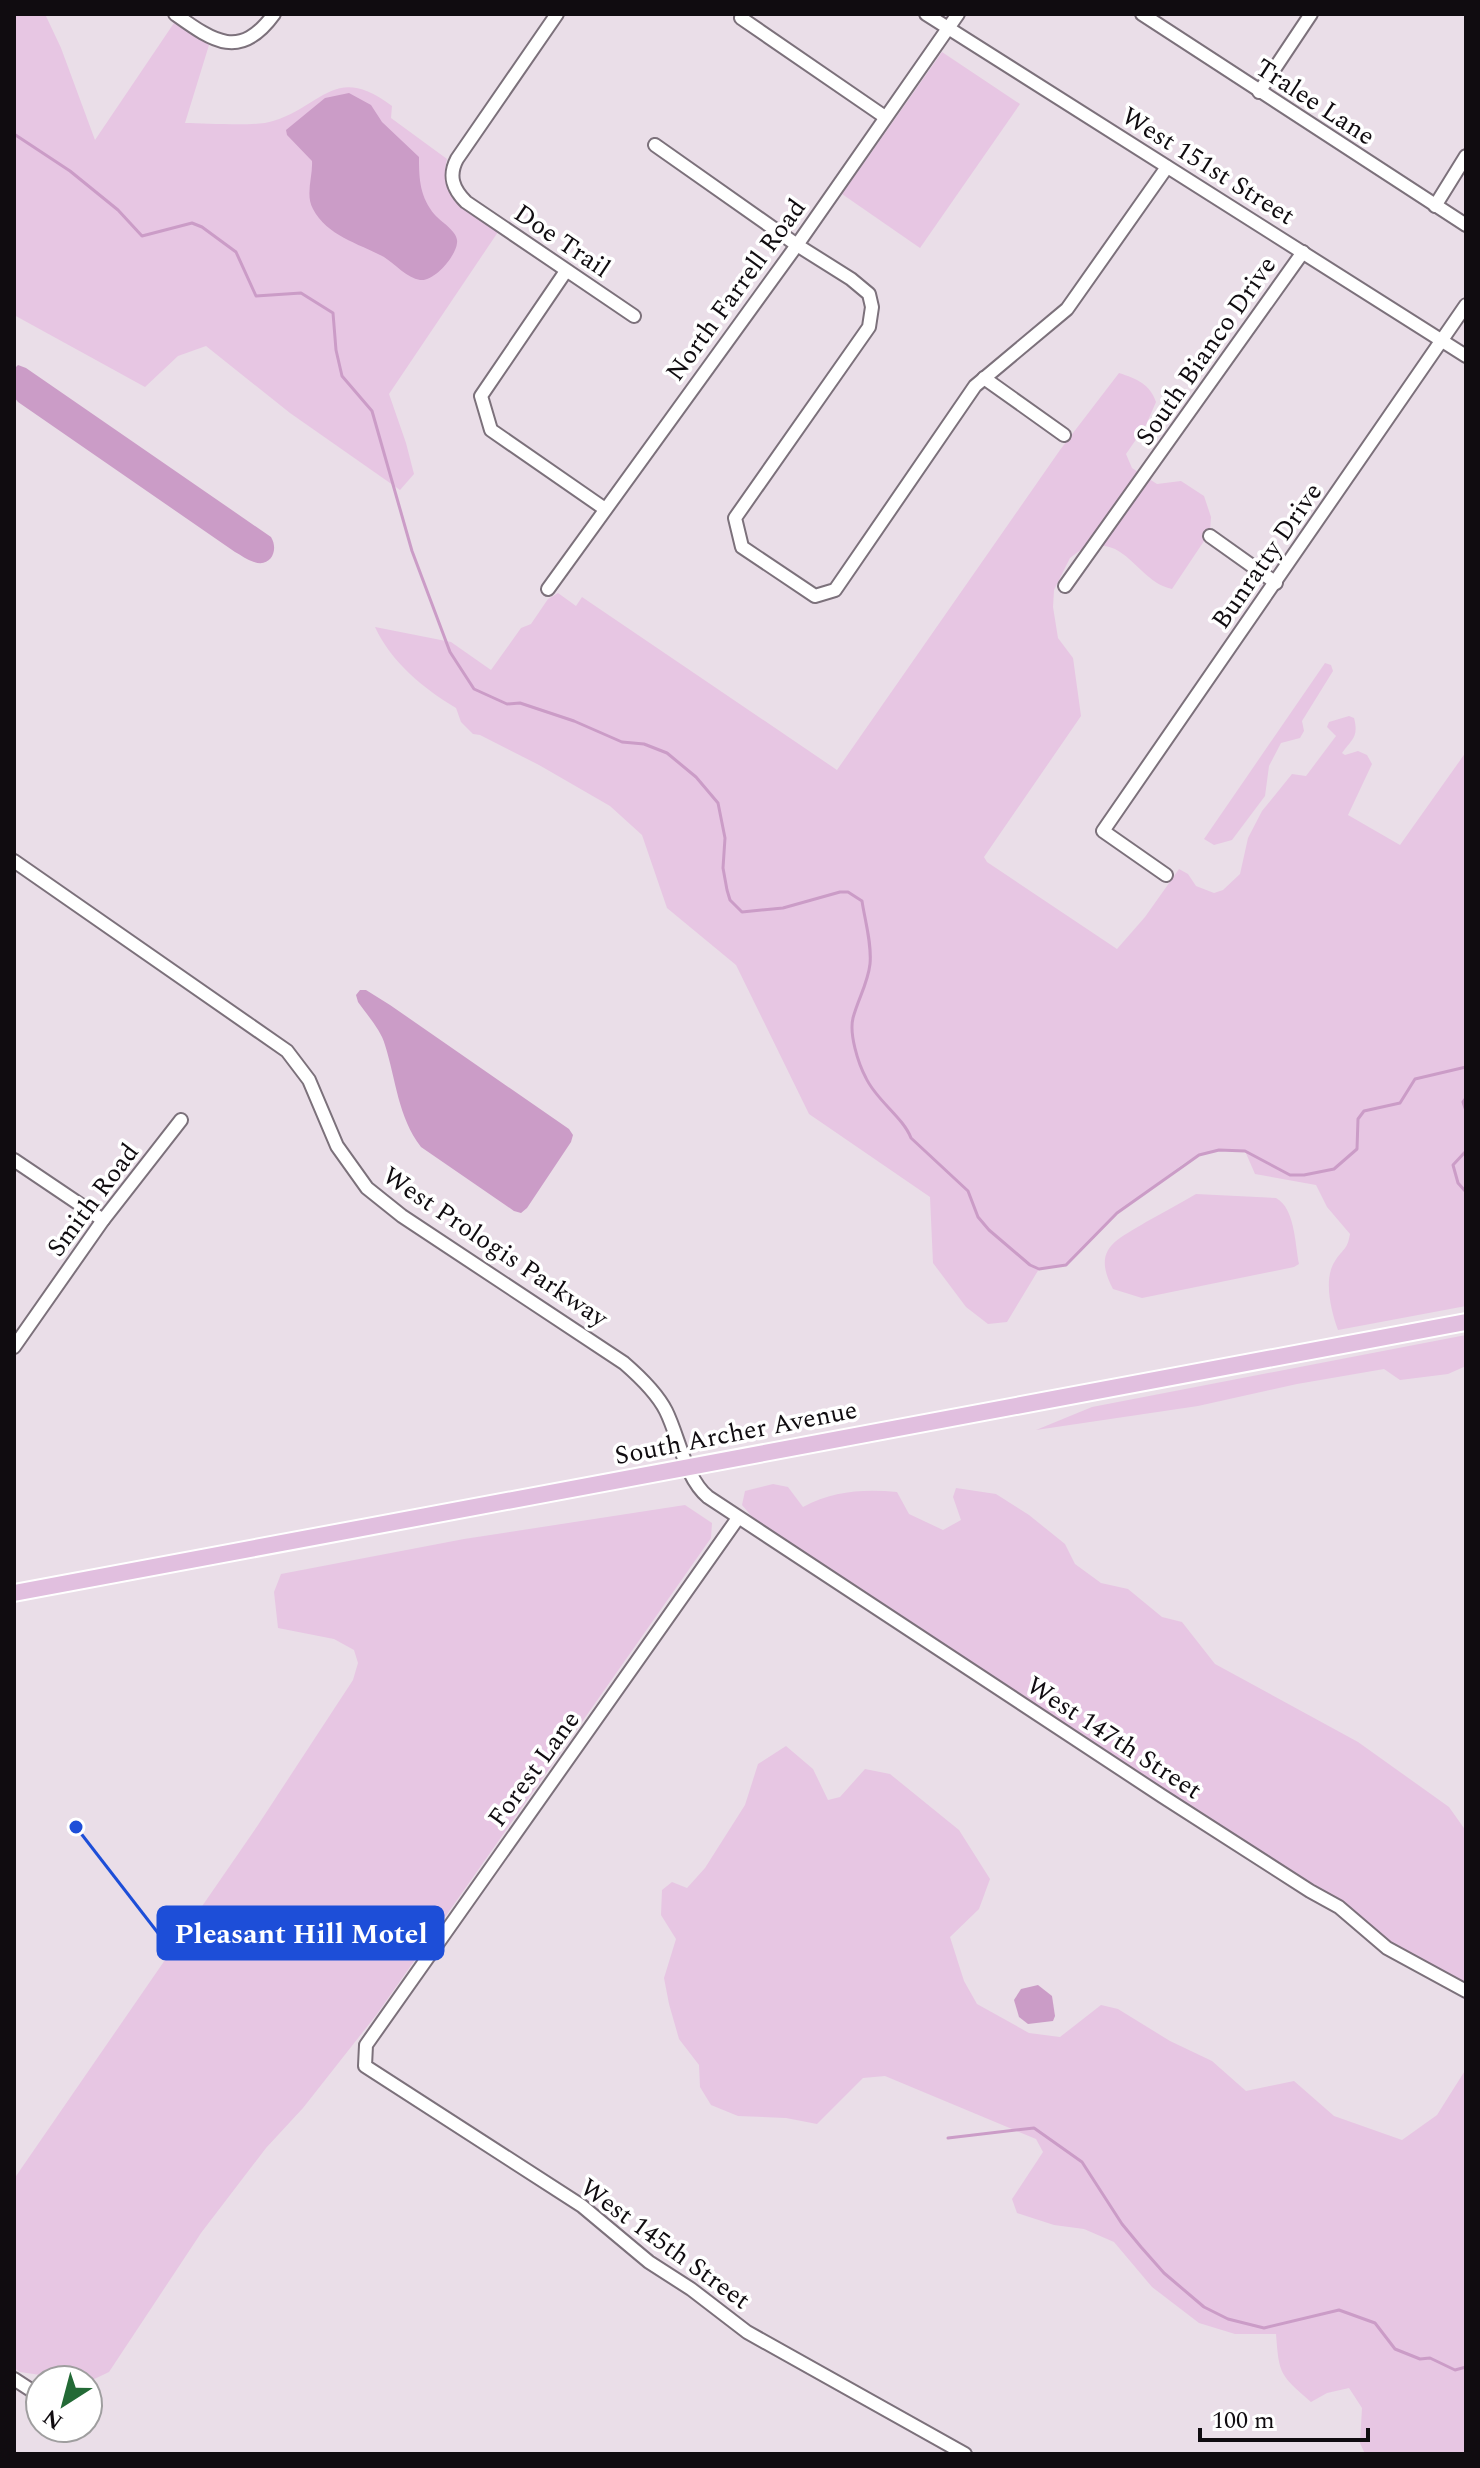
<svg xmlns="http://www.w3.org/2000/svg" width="1480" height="2468" font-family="Spectral,serif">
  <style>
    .green { fill: #e7c6e3 }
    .water { fill: #cb9cc7 }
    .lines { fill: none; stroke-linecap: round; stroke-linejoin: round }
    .stream { stroke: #cb9cc7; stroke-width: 3 }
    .minor-casing { stroke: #7c717b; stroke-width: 16 }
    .major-casing { stroke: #fff; stroke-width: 20 }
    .minor { stroke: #fff; stroke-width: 12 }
    .major { stroke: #e1bfdf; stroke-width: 16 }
    .labels { text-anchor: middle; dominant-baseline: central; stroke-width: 7; stroke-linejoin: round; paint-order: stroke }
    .street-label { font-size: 26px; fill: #100c10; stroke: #fff }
    .leader { fill: none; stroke: #1d4ed8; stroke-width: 3 }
    .callout-dot { fill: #1d4ed8; stroke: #fff; stroke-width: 3 }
    .callout { fill: #1d4ed8; stroke: #1d4ed8; stroke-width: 3 }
    .callout-label { font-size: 28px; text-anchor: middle; font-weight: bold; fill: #fff }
  </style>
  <rect width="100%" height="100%" fill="#eadee8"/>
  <!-- green -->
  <g class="green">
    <path d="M14,14H45L61,48L95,140L174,23L209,45L185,123C206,123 257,127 273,121C324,105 335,63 392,106L391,118L447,159C437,200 469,212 498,232L389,394L406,443L414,474L400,490L290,413L206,346L178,356L145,387L14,315Z"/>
    <polygon points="942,52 1020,104 920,248 842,194"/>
    <path d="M1119,373C1137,379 1150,384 1156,402L1146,425L1126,454L1132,468L1157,484L1181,481L1204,496L1211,517L1210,532L1172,589C1148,584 1136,560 1115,549C1108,546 1098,545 1090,543L1070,558L1054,590L1053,607L1058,638L1073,658L1081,716L984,857L987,862L1117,949L1145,917L1179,869L1188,874L1196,886L1214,893L1223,890L1240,874L1248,838L1262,811L1292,774L1306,776L1336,736L1327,727L1329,722L1349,716L1354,718C1359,737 1352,739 1342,753L1345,755L1358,751L1367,755L1372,764L1348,815L1400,845L1466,752V1306L1338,1330C1331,1311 1323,1279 1335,1261C1343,1248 1347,1251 1350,1234L1327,1207L1316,1185L1255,1174L1245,1151L1219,1150L1199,1154L1183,1164L1117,1213L1066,1265L1039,1269L1007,1322L988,1324L966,1307L933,1263L930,1197L809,1114L736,965L667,908L642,835L610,806L539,765L480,735L473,734L461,722L456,708C424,689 391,662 375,627L451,642L491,670L521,628L531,624L548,599L558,593L576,606L582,597L837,770L1060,450Z"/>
    <polygon points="1325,663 1331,665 1333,671 1302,721 1304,731 1300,738 1281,743 1269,766 1265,796 1232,840 1214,845 1204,839"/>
    <path d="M1196,1194L1276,1198C1295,1208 1295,1244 1299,1264L1294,1267L1142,1298L1113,1289C1091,1248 1117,1240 1146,1222C1163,1213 1180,1203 1196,1194Z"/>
    <polygon points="1466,1335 1466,1366 1448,1374 1400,1380 1384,1369 1297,1384 1198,1406 1036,1430 1092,1407"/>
    <path d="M773,1484L788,1487L803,1507C833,1491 863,1489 897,1492L909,1514L943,1530L961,1520L953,1497L956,1488L996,1494L1029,1515L1065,1544L1075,1564L1101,1583L1128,1589L1162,1617L1182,1622L1215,1664L1358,1742L1449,1807L1466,1831V1991L1433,1973L760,1526L742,1505L745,1491Z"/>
    <polygon points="685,1505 712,1523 711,1538 377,2014 303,2108 266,2148 201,2233 109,2372 88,2382 20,2372 14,2368 14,2179 258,1825 353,1680 358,1663 354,1650 334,1639 278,1628 274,1592 281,1574 464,1539"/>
    <path d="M786,1746L813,1769L828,1800L840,1797L865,1769L890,1774L959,1830L990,1879L979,1909L950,1937L964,1981L977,2004L1029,2033L1060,2037L1101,2005L1118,2009L1170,2041L1212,2061L1246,2091L1294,2081L1334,2116L1402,2140L1437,2115L1466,2069V2454H1365L1360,2443L1362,2408L1349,2388L1327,2393L1311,2402C1280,2375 1279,2375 1276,2334H1235L1199,2323L1152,2287L1114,2242L1084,2229L1054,2225L1017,2213L1012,2199L1043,2152L1036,2139L885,2076L863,2078L817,2124L786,2118L738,2116L711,2105L700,2087L699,2065L679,2039L669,2004L664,1978L676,1939L661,1915L662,1890L672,1882L687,1888L705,1868L745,1805L758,1764Z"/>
  </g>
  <!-- water -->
  <g class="water">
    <path d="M349,93L371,105L382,122L419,157C419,180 420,197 435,215C441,222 459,232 457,243C456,256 434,282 420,280C407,278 395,264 384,257C360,244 327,236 313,209C305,195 313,176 312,161L287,135L286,130L325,98Z"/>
    <path d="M18,365L26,368L271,537C279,550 271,568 254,562C247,560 241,555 235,552L18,402L14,397V369Z"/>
    <path d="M360,990H366L390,1005L569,1129L573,1135L571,1142L527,1208L521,1213L514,1211L421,1147C398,1117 396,1080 385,1045C381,1030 367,1015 358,1002L356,995Z"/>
    <polygon points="1038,1985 1052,1996 1055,2016 1053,2021 1028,2024 1019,2017 1014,2000 1021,1989"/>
  </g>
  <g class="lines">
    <!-- stream -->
    <g class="stream">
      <path d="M14,134L70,171L118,210L142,236L192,223L202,227L236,252L256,296L301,293L333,313L336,350L342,376L372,411L412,551L450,652L474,689L507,704L520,703L574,721L622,742L644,744L667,753L696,777L718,803L725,838L723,868L727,890L730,900L742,912L783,908L840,892H848L862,901C865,921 872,944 870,964C868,983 858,999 853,1018C849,1034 858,1063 866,1078C876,1100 903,1117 911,1138L968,1191L978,1217L989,1230L1030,1265L1039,1269L1066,1265L1117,1213L1199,1155L1219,1150L1245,1151L1290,1175H1304L1334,1169L1357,1149L1358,1119L1364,1111L1400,1103L1415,1079L1466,1067"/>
      <polyline points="1466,1098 1463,1102 1466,1111"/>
      <polyline points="1466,1151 1453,1165 1458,1183 1466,1192"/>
      <polyline points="948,2138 1034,2128 1082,2162 1122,2224 1141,2247 1164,2273 1204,2307 1228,2319 1264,2328 1339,2310 1375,2323 1395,2349 1420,2359 1430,2358 1455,2370 1466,2367"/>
    </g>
    <!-- minor casing -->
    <g class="minor-casing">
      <g id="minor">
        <path d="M175,14C213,41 240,61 274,14"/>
        <path d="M557,14L457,159C448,176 453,189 466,202L634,316"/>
        <polyline points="926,14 1466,356"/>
        <polyline points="1142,14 1466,225"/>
        <polyline points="741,18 885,117"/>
        <polyline points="1259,92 1311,14"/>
        <polyline points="655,145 797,245 851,279 869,294 872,307 869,327 735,518 742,547 815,596 835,590 975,386 1067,309 1167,167"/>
        <polyline points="1435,206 1466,156"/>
        <polyline points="566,271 481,396 491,430 605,509"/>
        <polyline points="984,378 1064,435"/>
        <polyline points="1210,536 1276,583"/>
        <polyline points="1065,586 1303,252"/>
        <polyline points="548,589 797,245 958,14"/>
        <path d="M14,861L287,1051L309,1080L337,1146L367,1188L402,1216L624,1363C639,1376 657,1393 666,1411C679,1437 685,1478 708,1497L1162,1796L1310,1891L1339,1907L1387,1948L1466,1991"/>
        <polyline points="1166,875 1103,831 1466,305"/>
        <polyline points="14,1160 103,1220"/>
        <polyline points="14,1347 103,1220 181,1120"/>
        <polyline points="738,1518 366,2045 365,2066 582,2206 649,2262 691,2289 747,2332 965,2454"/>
        <polyline points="14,2379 40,2396"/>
      </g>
    </g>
    <!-- major casing -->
    <g class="major-casing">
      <polyline id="major" points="14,1593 1466,1322"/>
    </g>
    <!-- minor -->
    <use href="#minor" class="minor"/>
    <!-- major -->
    <use href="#major" class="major"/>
  </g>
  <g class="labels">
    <!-- street labels -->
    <g class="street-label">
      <text transform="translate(1315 102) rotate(33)">Tralee Lane</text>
      <text transform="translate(1208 166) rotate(32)">West 151st Street</text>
      <text transform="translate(562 241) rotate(34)">Doe Trail</text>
      <text transform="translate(736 290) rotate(-54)">North Farrell Road</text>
      <text transform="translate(1206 351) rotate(-55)">South Bianco Drive</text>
      <text transform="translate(1267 556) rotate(-55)">Bunratty Drive</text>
      <text transform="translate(93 1200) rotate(-53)">Smith Road</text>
      <text transform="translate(495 1247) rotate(34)">West Prologis Parkway</text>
      <text transform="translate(736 1433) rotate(-11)">South Archer Avenue</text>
      <text transform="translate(1114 1738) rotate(33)">West 147th Street</text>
      <text transform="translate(534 1769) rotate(-54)">Forest Lane</text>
      <text transform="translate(665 2244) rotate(36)">West 145th Street</text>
    </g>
  </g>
  <!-- callouts -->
  <path class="leader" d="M76 1827L158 1933"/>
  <circle class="callout-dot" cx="76" cy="1827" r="8"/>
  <rect class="callout" x="158" y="1907" width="285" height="52" rx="8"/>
  <g class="callout-label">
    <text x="301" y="1943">Pleasant Hill Motel</text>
  </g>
  <!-- border -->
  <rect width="1480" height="2468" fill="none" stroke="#100c10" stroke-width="32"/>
  <!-- north arrow -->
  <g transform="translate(64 2404) rotate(216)"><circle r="38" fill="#ffffff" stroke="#9f9e9f" stroke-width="2"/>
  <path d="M0-6L14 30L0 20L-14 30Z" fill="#236a36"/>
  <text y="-12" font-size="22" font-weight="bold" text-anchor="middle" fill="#100c10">N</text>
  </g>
  <!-- scale -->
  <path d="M1200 2428v12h168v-12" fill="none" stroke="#100c10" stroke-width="4"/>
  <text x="1212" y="2428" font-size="24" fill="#100c10" stroke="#ffffff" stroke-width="6" paint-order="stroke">100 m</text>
</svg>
